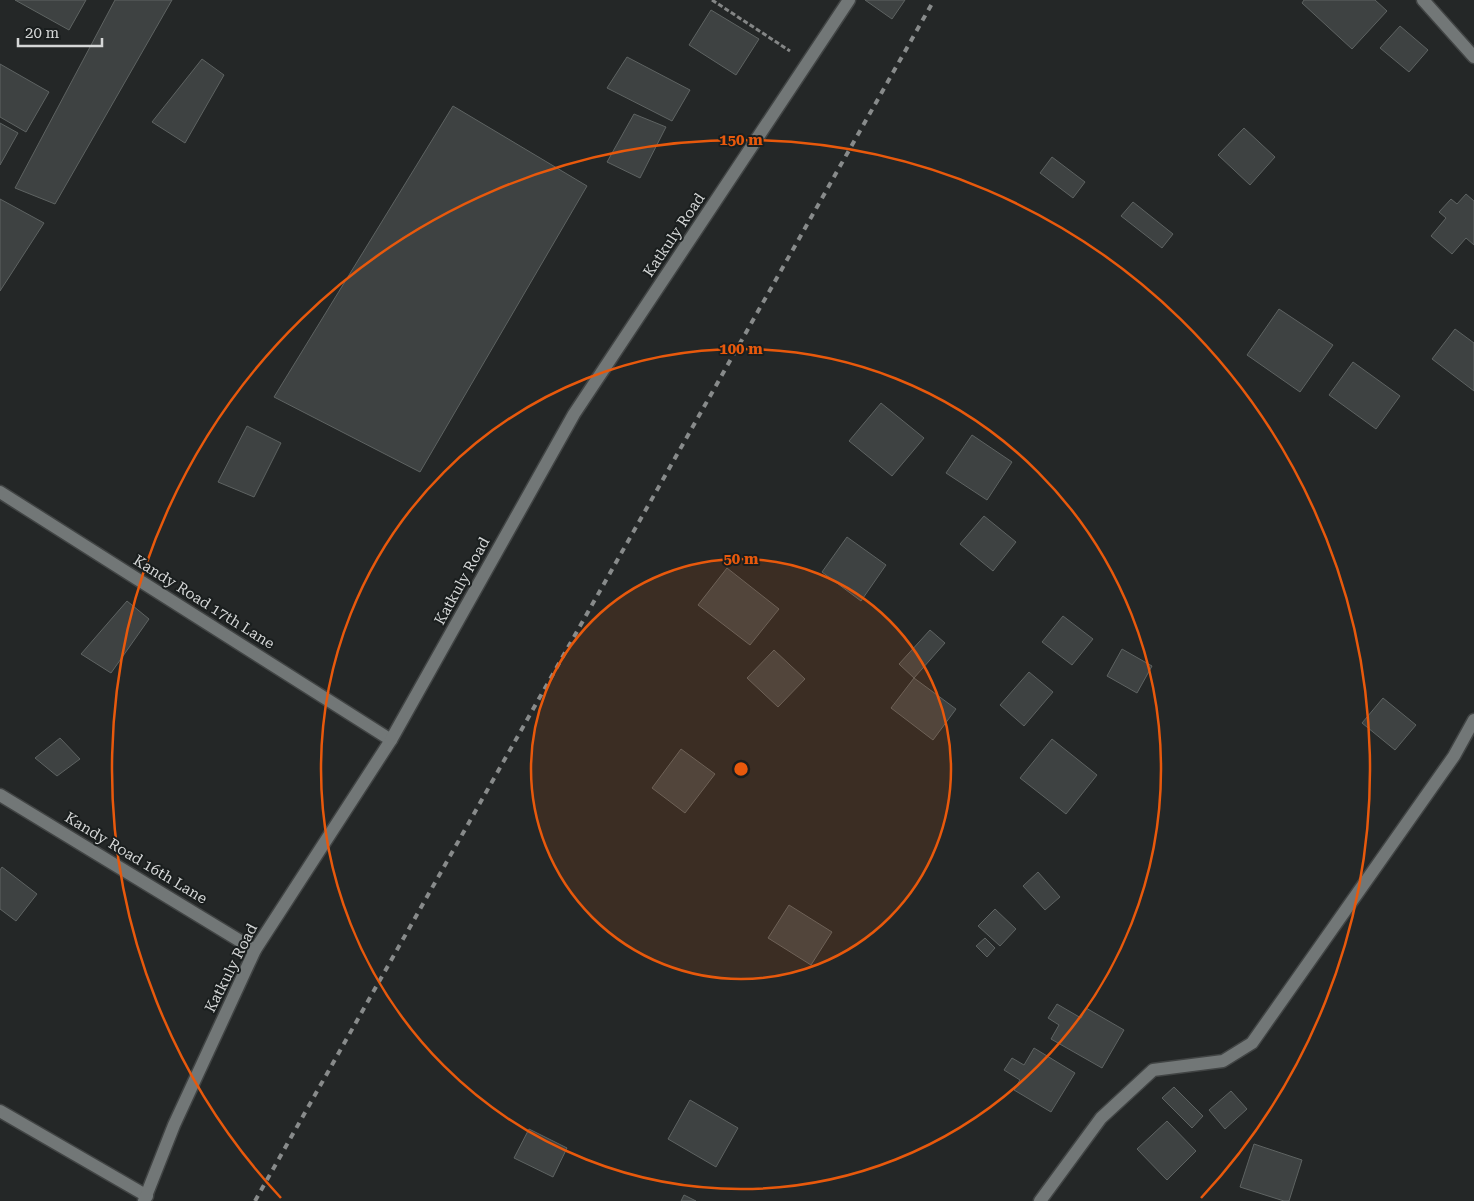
<svg xmlns="http://www.w3.org/2000/svg" width="1474" height="1201" font-family="'Roboto Serif',serif">
  <style>
    .building { fill: #3e4242; stroke: #5e6362 }
    .lines { fill: none; stroke-linecap: round; stroke-linejoin: round }
    .street-casing { stroke: #414444; stroke-width: 15 }
    .path { stroke: #848686; stroke-width: 3; stroke-dasharray: 5 2.5; stroke-linecap: butt }
    .street { stroke: #727777; stroke-width: 12 }
    .rail { stroke: #888b8b; stroke-width: 4; stroke-dasharray: 6 6; stroke-linecap: butt }
    .ring { fill: none; stroke: #e8590c; stroke-width: 2.5 }
    .labels { text-anchor: middle; dominant-baseline: central; stroke-width: 4; stroke-linejoin: round; paint-order: stroke }
    .street-label { font-size: 15px; fill: #d5d7d7; stroke: #1a1e1e }
    .centre { fill: #e8590c; stroke: #1a1e1e; stroke-width: 2.5 }
    .ring-label { font-size: 15px; text-anchor: middle; font-weight: bold; fill: #e8590c; stroke: #1a1e1e; stroke-width: 4; stroke-linejoin: round; paint-order: stroke }
  </style>
  <rect width="100%" height="100%" fill="#242727"/>
  <!-- building -->
  <g class="building">
    <polygon points="15,0 86,0 69,30"/>
    <polygon points="115,0 172,0 55,204 15,188"/>
    <polygon points="865,0 905,0 892,19"/>
    <polygon points="1304,0 1375,0 1387,11 1352,49 1302,3"/>
    <polygon points="711,10 759,39 736,75 689,45"/>
    <polygon points="1400,26 1428,50 1409,72 1380,48"/>
    <polygon points="627,57 690,90 672,121 607,88"/>
    <polygon points="202,59 224,75 185,143 152,122"/>
    <polygon points="0,64 49,92 26,132 0,117"/>
    <polygon points="453,106 587,186 420,472 274,397"/>
    <polygon points="634,114 666,127 640,178 607,162"/>
    <polygon points="0,123 18,133 0,165"/>
    <polygon points="1244,128 1275,157 1250,185 1218,155"/>
    <polygon points="1052,157 1085,182 1073,198 1040,173"/>
    <polygon points="1466,194 1474,201 1474,245 1466,238 1452,254 1431,236 1446,218 1439,212 1451,199 1457,204"/>
    <polygon points="0,199 44,223 0,291"/>
    <polygon points="1133,202 1173,234 1162,248 1121,216"/>
    <polygon points="1279,309 1333,345 1300,392 1247,355"/>
    <polygon points="1455,329 1474,343 1474,391 1432,359"/>
    <polygon points="1353,362 1400,396 1376,429 1329,395"/>
    <polygon points="881,403 924,438 892,476 849,441"/>
    <polygon points="247,426 281,443 254,497 218,482"/>
    <polygon points="972,435 1012,462 987,500 946,473"/>
    <polygon points="984,516 1016,542 993,571 960,544"/>
    <polygon points="847,537 886,565 861,601 822,572"/>
    <polygon points="727,568 779,609 750,645 698,605"/>
    <polygon points="127,601 149,619 111,673 81,654"/>
    <polygon points="1063,616 1093,639 1072,665 1042,642"/>
    <polygon points="930,630 945,643 914,678 899,664"/>
    <polygon points="1122,649 1152,666 1137,693 1107,676"/>
    <polygon points="774,650 805,679 778,707 747,678"/>
    <polygon points="1029,672 1053,692 1024,726 1000,705"/>
    <polygon points="914,678 956,709 933,740 891,708"/>
    <polygon points="1383,698 1416,725 1395,750 1362,723"/>
    <polygon points="60,738 80,759 57,776 35,758"/>
    <polygon points="1052,739 1097,775 1066,814 1020,778"/>
    <polygon points="681,749 715,774 685,813 652,788"/>
    <polygon points="2,867 37,894 16,921 0,909 0,870"/>
    <polygon points="1038,872 1060,897 1045,910 1023,886"/>
    <polygon points="789,905 832,932 811,965 768,938"/>
    <polygon points="995,909 1016,929 1000,946 978,926"/>
    <polygon points="985,938 995,948 987,957 976,946"/>
    <polygon points="1057,1004 1081,1018 1086,1008 1124,1030 1102,1068 1051,1039 1059,1025 1048,1018"/>
    <polygon points="1034,1048 1075,1073 1051,1112 1014,1090 1020,1080 1004,1070 1012,1058 1024,1065"/>
    <polygon points="1174,1087 1203,1116 1192,1128 1162,1098"/>
    <polygon points="1231,1091 1247,1109 1225,1129 1209,1110"/>
    <polygon points="690,1100 738,1128 716,1167 668,1139"/>
    <polygon points="1167,1121 1196,1151 1167,1180 1137,1149"/>
    <polygon points="529,1129 567,1148 553,1177 514,1158"/>
    <polygon points="1254,1144 1302,1160 1289,1201 1284,1201 1240,1187"/>
    <polygon points="684,1195 696,1201 681,1201"/>
  </g>
  <g class="lines">
    <!-- street casing -->
    <g class="street-casing">
      <g id="street">
        <polyline points="1423,0 1474,57"/>
        <polyline points="0,492 391,740"/>
        <polyline points="0,795 255,950"/>
        <polyline points="0,1111 147,1196"/>
        <polyline points="144,1201 174,1125 255,950 391,740 574,414 849,0"/>
        <polyline points="1040,1201 1101,1118 1153,1070 1223,1061 1252,1043 1454,756 1474,720"/>
      </g>
    </g>
    <!-- path -->
    <polyline class="path" points="712,0 790,51"/>
    <!-- street -->
    <use href="#street" class="street"/>
    <!-- rail -->
    <polyline class="rail" points="255,1201 934,0"/>
  </g>
  <!-- distance rings -->
  <circle cx="741" cy="769" r="210" fill="#e8590c" fill-opacity=".12"/>
  <g class="ring">
    <circle cx="741" cy="769" r="210"/>
    <circle cx="741" cy="769" r="420"/>
    <path d="M281 1198A629 629 0 1 1 1201 1198"/>
  </g>
  <g class="labels">
    <!-- street labels -->
    <g class="street-label">
      <text transform="translate(674 235) rotate(-56)">Katkuly Road</text>
      <text transform="translate(462 581) rotate(-61)">Katkuly Road</text>
      <text transform="translate(204 602) rotate(32)">Kandy Road 17th Lane</text>
      <text transform="translate(136 858) rotate(31)">Kandy Road 16th Lane</text>
      <text transform="translate(231 968) rotate(-63)">Katkuly Road</text>
    </g>
  </g>
  <circle cx="741" cy="769" r="8" class="centre"/>
  <g class="ring-label">
    <text x="741" y="145">150 m</text>
    <text x="741" y="354">100 m</text>
    <text x="741" y="564">50 m</text>
  </g>
  <!-- scale -->
  <path d="M18 38v8h84v-8" fill="none" stroke="#d5d7d7" stroke-width="2.5"/>
  <text x="25" y="38" font-size="15" fill="#d5d7d7" stroke="#1a1e1e" stroke-width="4" paint-order="stroke">20 m</text>
</svg>
